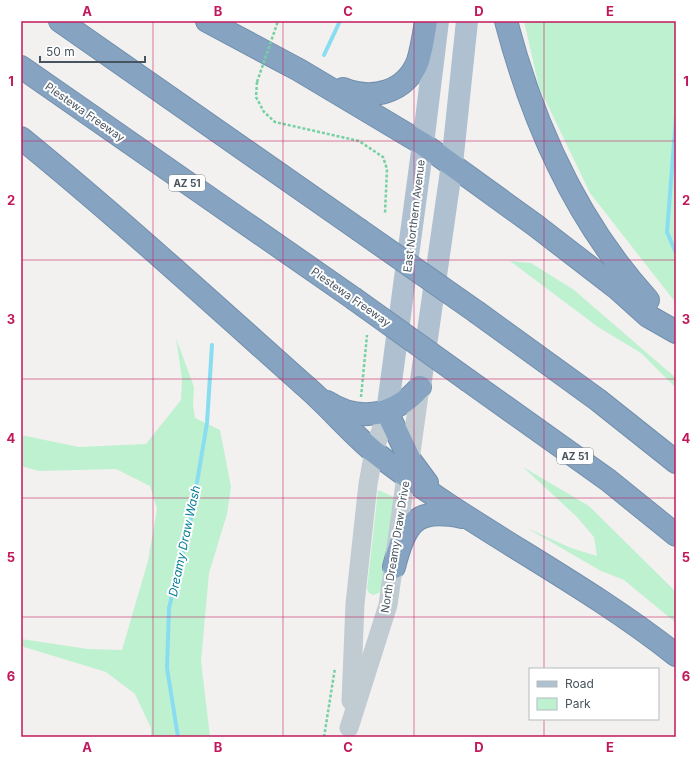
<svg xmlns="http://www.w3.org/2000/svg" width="697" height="758" font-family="Inter,sans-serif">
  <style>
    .green { fill: #bef1d0 }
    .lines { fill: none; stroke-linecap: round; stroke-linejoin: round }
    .stream { stroke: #89ddf0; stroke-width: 4 }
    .highway-casing { stroke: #718fac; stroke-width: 24 }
    .path { stroke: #74d1a1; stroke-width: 2.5; stroke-dasharray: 3 2; stroke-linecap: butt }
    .minor { stroke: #c0cbd2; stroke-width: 19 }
    .major { stroke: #afc0d0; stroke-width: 22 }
    .highway { stroke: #86a4c1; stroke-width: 22 }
    .highway-bridge-casing { stroke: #718fac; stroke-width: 24; stroke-linecap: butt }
    .path-bridge { stroke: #74d1a1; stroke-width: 2.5; stroke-dasharray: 3 2; stroke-linecap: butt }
    .highway-bridge { stroke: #86a4c1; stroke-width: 22 }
    .grid { fill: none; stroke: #c2185b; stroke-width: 1; stroke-opacity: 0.55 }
    .labels { text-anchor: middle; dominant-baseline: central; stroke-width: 4; stroke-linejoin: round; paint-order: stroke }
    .shield { fill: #fff; stroke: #7e878f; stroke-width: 1 }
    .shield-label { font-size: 10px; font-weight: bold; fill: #47545f }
    .street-label { font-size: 11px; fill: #47545f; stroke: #fff }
    .water-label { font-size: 12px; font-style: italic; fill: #087f9a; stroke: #fff }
    .neatline { fill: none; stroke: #c2185b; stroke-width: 1.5 }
    .grid-label { font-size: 13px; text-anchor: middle; font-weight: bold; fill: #c2185b }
  </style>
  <rect width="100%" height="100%" fill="#f3f0f0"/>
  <!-- green -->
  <g class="green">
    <polygon points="524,21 676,21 676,303 590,193 539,87"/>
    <polygon points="510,261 531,263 574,290 676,378 676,388 641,353 598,327"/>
    <polygon points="176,338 194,387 193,405 195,418 220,430 231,487 227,514 209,573 201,661 210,737 151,737 151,728 135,694 106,672 21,646 21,639 88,649 122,650 148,561 157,509 150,486 116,469 39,471 21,466 21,435 79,447 146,444 181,400 182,379"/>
    <polygon points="523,467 589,506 676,592 676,623 624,580 601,571 527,528 571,548 597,556 594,537 576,516"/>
    <polygon points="378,490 396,498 381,592 373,595 369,593 367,589"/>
  </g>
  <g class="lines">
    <!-- stream -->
    <g class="stream">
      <polyline points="324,55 340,21"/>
      <polyline points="676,118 667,232 676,253"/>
      <polyline points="178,737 167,668 169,608 190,524 207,423 212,345"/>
    </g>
    <!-- highway casing -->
    <g class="highway-casing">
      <g id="highway">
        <polyline points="60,21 358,229"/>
        <polyline points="207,21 299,70 423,144 535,225 618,289 648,316 676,332"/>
        <path d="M506,21C533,124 576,221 648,300"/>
        <polyline points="21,67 353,298"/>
        <path d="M343,89C373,101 406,92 418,61C422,48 424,34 426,21"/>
        <path d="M21,138C118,217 210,301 303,384C328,405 348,430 373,451C469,527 580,579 676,655"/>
        <polyline points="478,313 598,400 676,462"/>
        <polyline points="469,381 608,480 676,535"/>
        <path d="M327,402C359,423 395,416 420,387"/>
        <polyline points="387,412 410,460 427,483"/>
        <path d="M394,567C405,524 414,507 462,517"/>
      </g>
    </g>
    <!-- path -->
    <g class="path">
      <polyline points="257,82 256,97 264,112 275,122 359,141 383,157 387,169 385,213"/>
      <polyline points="361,397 367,335"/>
      <polyline points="324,737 335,668"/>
    </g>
    <!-- minor -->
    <g class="minor">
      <polyline points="351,701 355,604 368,484 374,451 387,412"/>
      <polyline points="349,728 388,605 406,476 410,460 420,387"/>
    </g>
    <!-- major -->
    <g class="major">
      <polyline points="420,387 452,164 467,21"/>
      <polyline points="387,412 423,144 438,21"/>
    </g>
    <!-- highway -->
    <use href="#highway" class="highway"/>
    <!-- highway-bridge casing -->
    <g class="highway-bridge-casing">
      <g id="highway-bridge">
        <polyline points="358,229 478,313"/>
        <polyline points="353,298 469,381"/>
      </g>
    </g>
    <!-- path-bridge -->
    <polyline class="path-bridge" points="257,82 278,21"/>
    <!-- highway-bridge -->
    <use href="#highway-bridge" class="highway-bridge"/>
  </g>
  <!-- grid -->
  <path class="grid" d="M153,21V737M283,21V737M414,21V737M544,21V669M21,141H676M21,260H676M21,379H676M21,498H676M21,617H676M544,719V737"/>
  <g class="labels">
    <!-- shield labels -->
    <g class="shield">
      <rect x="169" y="175" width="36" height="16" rx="3"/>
      <rect x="557" y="448" width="36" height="16" rx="3"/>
    </g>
    <g class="shield-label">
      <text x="187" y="183">AZ 51</text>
      <text x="575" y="456">AZ 51</text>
    </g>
    <!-- street labels -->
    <g class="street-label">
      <text transform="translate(85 112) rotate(35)">Piestewa Freeway</text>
      <text transform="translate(414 216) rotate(-83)">East Northern Avenue</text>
      <text transform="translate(351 297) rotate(35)">Piestewa Freeway</text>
      <text transform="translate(395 547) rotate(-81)">North Dreamy Draw Drive</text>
    </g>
    <!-- water labels -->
    <g class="water-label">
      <text transform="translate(184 541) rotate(-78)">Dreamy Draw Wash</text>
    </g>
  </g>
  <!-- border -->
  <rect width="697" height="758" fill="none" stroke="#ffffff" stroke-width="44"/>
  <!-- legend -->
  <rect x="529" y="668" width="130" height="52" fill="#ffffff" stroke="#b5bbbf"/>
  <rect x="537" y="681" width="20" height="6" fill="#afc0d0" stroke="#b5bbbf"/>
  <text x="565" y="688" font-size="12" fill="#47545f">Road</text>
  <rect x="537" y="698" width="20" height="12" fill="#bef1d0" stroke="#b5bbbf"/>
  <text x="565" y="708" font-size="12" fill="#47545f">Park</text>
  <!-- scale -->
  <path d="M40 56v6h105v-6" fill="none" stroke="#47545f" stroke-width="2"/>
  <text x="46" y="56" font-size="12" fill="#47545f" stroke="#ffffff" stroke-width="3" paint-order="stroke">50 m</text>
  <rect x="22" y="22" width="653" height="714" class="neatline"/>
  <g class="grid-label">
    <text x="87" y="16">A</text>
    <text x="218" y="16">B</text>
    <text x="348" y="16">C</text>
    <text x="479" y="16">D</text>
    <text x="610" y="16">E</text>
    <text x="11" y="86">1</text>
    <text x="686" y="86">1</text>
    <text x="11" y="205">2</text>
    <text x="686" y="205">2</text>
    <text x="11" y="324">3</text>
    <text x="686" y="324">3</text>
    <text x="11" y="443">4</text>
    <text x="686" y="443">4</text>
    <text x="11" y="562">5</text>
    <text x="686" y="562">5</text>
    <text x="11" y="681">6</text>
    <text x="686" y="681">6</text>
    <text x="87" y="752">A</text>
    <text x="218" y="752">B</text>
    <text x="348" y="752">C</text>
    <text x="479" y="752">D</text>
    <text x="610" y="752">E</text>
  </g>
</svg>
